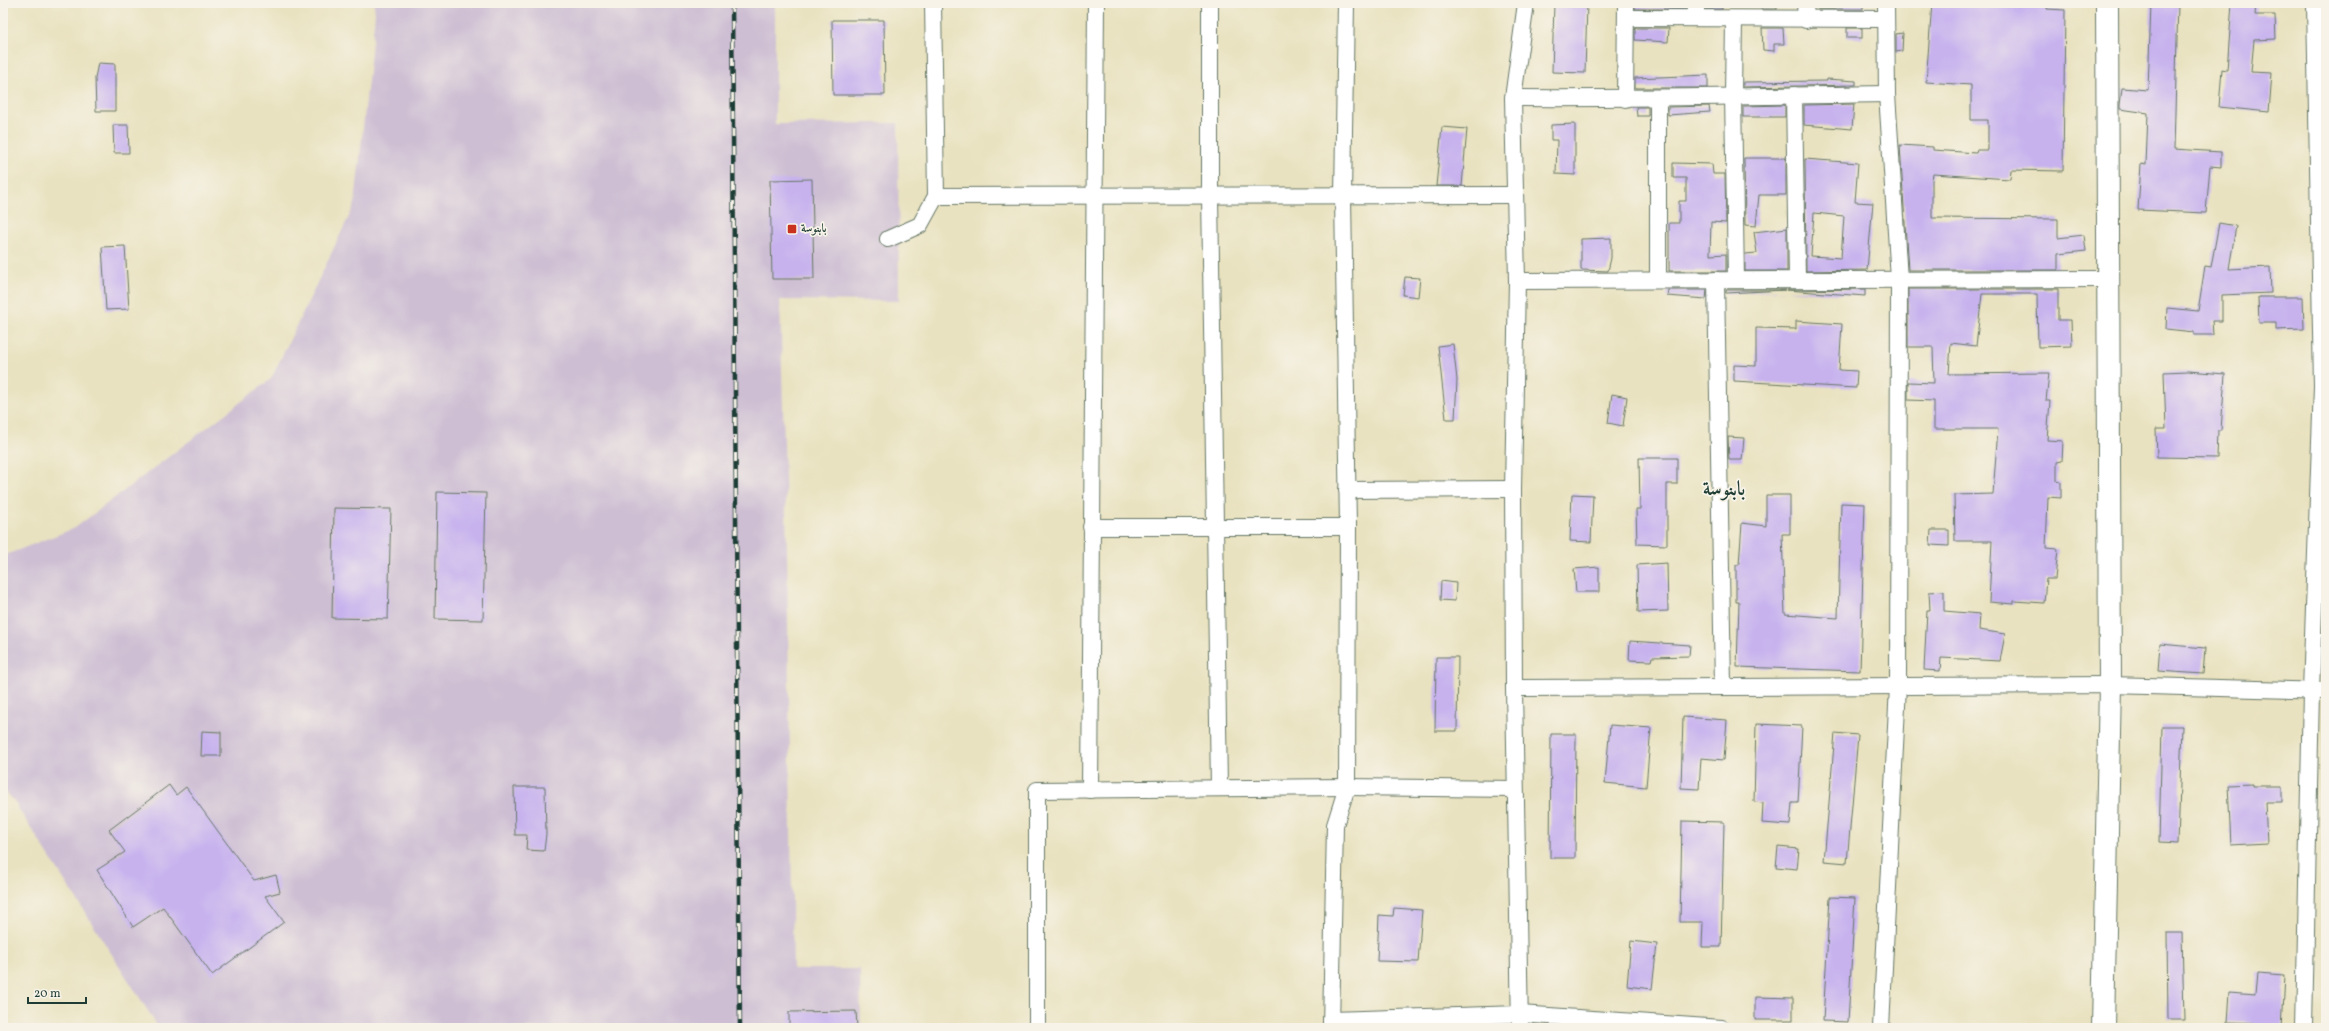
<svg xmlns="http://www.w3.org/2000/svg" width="2329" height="1031" font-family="Vollkorn,Amiri,serif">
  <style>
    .industrial { fill: #cdbed3 }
    .building { fill: #c7b2ee; fill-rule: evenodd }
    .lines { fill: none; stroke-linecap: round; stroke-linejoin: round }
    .minor-casing { stroke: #667765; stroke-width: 18 }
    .primary-casing { stroke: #667765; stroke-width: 24 }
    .minor { stroke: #fff; stroke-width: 16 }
    .primary { stroke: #fff; stroke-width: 22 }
    .rail-casing { stroke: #1f3d34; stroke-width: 4.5 }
    .rail { stroke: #f7f3e8; stroke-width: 3; stroke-dasharray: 9; stroke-linecap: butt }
    .poi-dot { fill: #c8321e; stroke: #f7f3e8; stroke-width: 1.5 }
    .labels { text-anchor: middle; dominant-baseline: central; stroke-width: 3.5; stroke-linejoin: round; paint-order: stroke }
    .poi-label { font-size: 12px; font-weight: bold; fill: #1f3d34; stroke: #f7f3e8; text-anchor: start }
    .town-label { font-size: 20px; font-weight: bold; fill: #1f3d34; stroke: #f7f3e8 }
  </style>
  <rect width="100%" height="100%" fill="#f7f3e8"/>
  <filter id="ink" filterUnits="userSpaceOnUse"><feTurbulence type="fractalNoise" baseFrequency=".025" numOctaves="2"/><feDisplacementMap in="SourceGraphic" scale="8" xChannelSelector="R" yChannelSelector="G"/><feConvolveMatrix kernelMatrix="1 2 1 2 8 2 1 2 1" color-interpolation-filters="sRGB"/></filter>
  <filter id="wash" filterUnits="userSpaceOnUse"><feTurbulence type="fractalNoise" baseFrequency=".012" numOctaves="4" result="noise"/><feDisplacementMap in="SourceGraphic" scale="16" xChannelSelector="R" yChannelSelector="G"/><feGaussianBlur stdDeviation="0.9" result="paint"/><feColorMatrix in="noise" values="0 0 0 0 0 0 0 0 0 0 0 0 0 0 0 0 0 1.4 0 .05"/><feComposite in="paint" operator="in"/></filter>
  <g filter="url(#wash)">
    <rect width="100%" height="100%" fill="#e9e2c0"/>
    <!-- industrial -->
    <polygon class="industrial" points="374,3 775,3 775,124 898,123 899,301 780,300 787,549 793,969 860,969 861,1028 159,1028 13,800 3,789 3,556 75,528 271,379 355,204 375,14"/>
    <g id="blocks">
      <!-- building -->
      <g class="building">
        <polygon points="1554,3 1587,3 1585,73 1552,72"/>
        <rect x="1635" y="3" width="51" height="6"/>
        <rect x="1706" y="3" width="16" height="6"/>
        <rect x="1761" y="3" width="16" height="6"/>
        <rect x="1818" y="3" width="45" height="6"/>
        <polygon points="1932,3 2048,3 2047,9 2065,10 2063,171 2011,170 2010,179 1933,174 1932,180 1932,218 2058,219 2058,238 2084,235 2086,251 2058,254 2058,270 1908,270 1900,145 1933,147 1933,150 1976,153 1977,150 1988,150 1988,120 1971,120 1971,85 1926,82"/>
        <polygon points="2151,3 2178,3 2174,149 2221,152 2221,167 2210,166 2206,213 2138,210 2141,164 2146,165 2148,113 2120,109 2120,105 2122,88 2148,90"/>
        <polygon points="2232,3 2256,3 2255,15 2275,15 2276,39 2254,40 2251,72 2272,73 2269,112 2219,107 2222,69 2227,70"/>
        <polygon points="832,20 884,20 885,95 833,95"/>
        <polygon points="1635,28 1669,28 1668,42 1635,40"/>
        <polygon points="1762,28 1783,28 1784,44 1774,44 1774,51 1763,50"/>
        <rect x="1847" y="28" width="15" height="10"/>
        <polygon points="1903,33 1902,51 1896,52 1896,34"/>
        <polygon points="98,63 115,64 115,111 96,111 95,78"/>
        <polygon points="1708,75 1708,88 1635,88 1635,78"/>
        <polygon points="1827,79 1856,81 1856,85 1743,87 1743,82 1827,81"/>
        <polygon points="1854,104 1852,129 1804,125 1804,105"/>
        <polygon points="1785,105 1785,117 1743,117 1743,106"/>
        <polygon points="1709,106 1710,112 1668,115 1668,107"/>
        <polygon points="1636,107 1648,107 1648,116 1637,116"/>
        <polygon points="1575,124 1575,175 1556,174 1557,140 1551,140 1551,125"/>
        <polygon points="113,125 128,125 129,153 114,153"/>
        <polygon points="1442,127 1467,129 1462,186 1436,186"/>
        <polygon points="1744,158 1786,158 1786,195 1759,195 1756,226 1745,225"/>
        <path d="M1805,159L1858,163L1855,202L1873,203L1867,270L1806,271ZM1814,213L1844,216L1841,258L1811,256Z"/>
        <polygon points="1673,163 1712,164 1713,174 1725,174 1726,223 1711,222 1710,255 1726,254 1726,271 1669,271 1669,223 1679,223 1679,201 1686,201 1686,178 1673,178"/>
        <polygon points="812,179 814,279 772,279 770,180"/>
        <polygon points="2219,223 2236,226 2229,269 2270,267 2271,293 2222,295 2222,321 2212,321 2213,335 2194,335 2194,332 2166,329 2167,308 2198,311 2205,266 2211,267"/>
        <polygon points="1787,228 1787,271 1745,271 1745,254 1757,253 1754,232"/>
        <polygon points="1611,238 1611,258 1608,271 1581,270 1581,239"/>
        <polygon points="125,246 129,309 106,310 102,247"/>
        <polygon points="1405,277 1420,278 1418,297 1403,295"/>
        <polygon points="1865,289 1865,296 1787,290"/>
        <polygon points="1908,289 2058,289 2058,320 2071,320 2072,346 2038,347 2037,294 1982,294 1976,346 1951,343 1949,374 2049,373 2046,401 2050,401 2047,440 2063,441 2062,461 2057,462 2057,481 2061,482 2061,498 2048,497 2046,548 2058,549 2055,579 2046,579 2044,603 2014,601 2014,604 1989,602 1992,541 1955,541 1954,495 1993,494 1998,429 1934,429 1934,401 1908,400 1908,382 1934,383 1933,347 1908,347"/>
        <polygon points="1668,290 1707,290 1706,299 1667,296"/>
        <polygon points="1726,290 1786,290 1726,293"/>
        <polygon points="2258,297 2303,297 2304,329 2276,330 2276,323 2259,323"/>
        <polygon points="1796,321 1842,324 1839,370 1857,371 1856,388 1734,381 1734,365 1756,366 1756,328 1796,329"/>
        <polygon points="1453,344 1457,380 1455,419 1446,419 1438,346"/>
        <polygon points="2188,371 2225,374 2221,430 2218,430 2217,458 2157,457 2156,429 2166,429 2164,372"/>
        <polygon points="1612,394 1627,397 1623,426 1608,423"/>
        <polygon points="1728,437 1744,438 1742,460 1729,460"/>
        <polygon points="1639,458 1677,458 1677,484 1667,484 1667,545 1637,544 1636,509 1640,509"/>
        <polygon points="437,492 486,493 483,620 435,619"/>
        <polygon points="1572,494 1593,495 1591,542 1570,541"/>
        <polygon points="1766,495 1790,495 1790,534 1782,534 1785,614 1838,618 1841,503 1865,504 1860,671 1737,667 1739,602 1736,602 1736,565 1739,565 1742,523 1766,526"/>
        <polygon points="334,508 391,509 388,619 332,618"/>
        <polygon points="1931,530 1949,530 1949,546 1930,545"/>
        <polygon points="1667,563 1668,611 1638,612 1637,565"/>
        <polygon points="1599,567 1599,592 1576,592 1574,569"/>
        <polygon points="1441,581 1456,583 1455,601 1440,600"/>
        <polygon points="1944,591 1944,611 1980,614 1979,630 2005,634 2000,661 1941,658 1940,671 1924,670 1927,610 1930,610 1929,592"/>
        <polygon points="1630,641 1690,645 1689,656 1652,657 1651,661 1629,660"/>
        <polygon points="2160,644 2205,648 2203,674 2158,671"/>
        <polygon points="1436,657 1458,657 1457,731 1435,731"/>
        <polygon points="1683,717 1727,720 1724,760 1701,758 1699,789 1681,788"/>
        <polygon points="1756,724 1802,726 1798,803 1792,803 1790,825 1762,823 1763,803 1754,802"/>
        <polygon points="1610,725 1651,728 1646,787 1605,783"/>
        <polygon points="2162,726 2182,726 2178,843 2159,842"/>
        <polygon points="202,731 221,732 221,756 201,756"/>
        <polygon points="1835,733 1858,735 1847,863 1824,861"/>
        <polygon points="1551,734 1576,734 1575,858 1550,858"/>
        <polygon points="2252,784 2252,786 2282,786 2282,802 2265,802 2267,843 2231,845 2228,785"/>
        <polygon points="169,785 176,795 186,787 254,881 276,875 280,892 265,896 284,922 212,975 163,907 133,927 97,870 125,852 109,830"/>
        <polygon points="514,787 545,787 546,834 544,851 526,850 527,835 515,835"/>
        <polygon points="1682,821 1724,822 1721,947 1702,947 1703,922 1680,922"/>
        <polygon points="1778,847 1799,849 1797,869 1776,867"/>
        <polygon points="1830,897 1855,898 1848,1022 1823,1021"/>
        <polygon points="1394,908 1422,910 1418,962 1377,961 1379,915 1393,916"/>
        <polygon points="2167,933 2182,933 2184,1019 2168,1019"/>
        <polygon points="1631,941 1657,944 1652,989 1627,986"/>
        <polygon points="2257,973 2285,975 2282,1028 2257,1028 2256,1023 2227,1022 2229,993 2255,995"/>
        <polygon points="1755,997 1793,998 1793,1020 1755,1020"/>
        <polygon points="856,1011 857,1028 789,1028 789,1012"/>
      </g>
    </g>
  </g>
  <g filter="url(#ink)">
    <use href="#blocks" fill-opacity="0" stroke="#667765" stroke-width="1"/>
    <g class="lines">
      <!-- minor casing -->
      <g class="minor-casing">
        <g id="minor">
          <polyline points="933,3 936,196"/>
          <polyline points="1210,3 1210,195 1219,788"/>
          <polyline points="1696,3 1696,18"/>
          <polyline points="1805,3 1806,20"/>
          <polyline points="1626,18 1886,19"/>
          <polyline points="1734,19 1733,95 1736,280"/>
          <polyline points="1794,95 1797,279"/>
          <path d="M1513,98C1638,99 1762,96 1887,94"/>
          <polyline points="1658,98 1658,280"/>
          <polyline points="1625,99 1626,3"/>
          <polyline points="888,239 920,225 936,196 1515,195"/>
          <polyline points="1716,280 1723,687"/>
          <polyline points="1517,281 2109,279"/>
          <polyline points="1347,490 1513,489"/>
          <polyline points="1091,527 1348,527"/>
          <polyline points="1514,688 2110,685 2326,691"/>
          <polyline points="1090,790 1096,3"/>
          <polyline points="1331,1020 1520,1014 1722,1028"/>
          <polyline points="1037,1028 1037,790 1347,787 1515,789"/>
          <polyline points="1331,1028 1335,825 1347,787 1348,527 1343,196 1346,3"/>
          <polyline points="1520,1028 1514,688 1513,489 1517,281 1513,98 1526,3"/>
          <polyline points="1881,1028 1898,686 1899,279 1887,94 1886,3"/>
          <polyline points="2304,1028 2311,691 2322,386 2315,3"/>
        </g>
      </g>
      <!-- primary casing -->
      <g class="primary-casing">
        <polyline id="primary" points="2103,1028 2110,685 2107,3"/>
      </g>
      <!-- minor -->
      <use href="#minor" class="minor"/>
      <!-- primary -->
      <use href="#primary" class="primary"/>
      <!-- rail casing -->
      <g class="rail-casing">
        <polyline id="rail" points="732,3 740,1028"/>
      </g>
      <!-- rail -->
      <use href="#rail" class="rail"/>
    </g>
  </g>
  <!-- markers -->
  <rect class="poi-dot" x="787" y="224" width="10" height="10" rx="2"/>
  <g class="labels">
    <!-- poi labels -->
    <g class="poi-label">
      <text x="801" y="229">بابنوسة</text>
    </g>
    <!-- town labels -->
    <g class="town-label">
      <text x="1724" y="490">بابنوسة</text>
    </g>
  </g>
  <!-- margin -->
  <rect width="2329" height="1031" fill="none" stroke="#f7f3e8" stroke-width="16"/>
  <!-- scale -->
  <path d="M28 997v6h58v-6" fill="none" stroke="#1f3d34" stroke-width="2"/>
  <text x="34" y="997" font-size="12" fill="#1f3d34" stroke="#f7f3e8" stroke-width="3" paint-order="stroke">20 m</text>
</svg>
